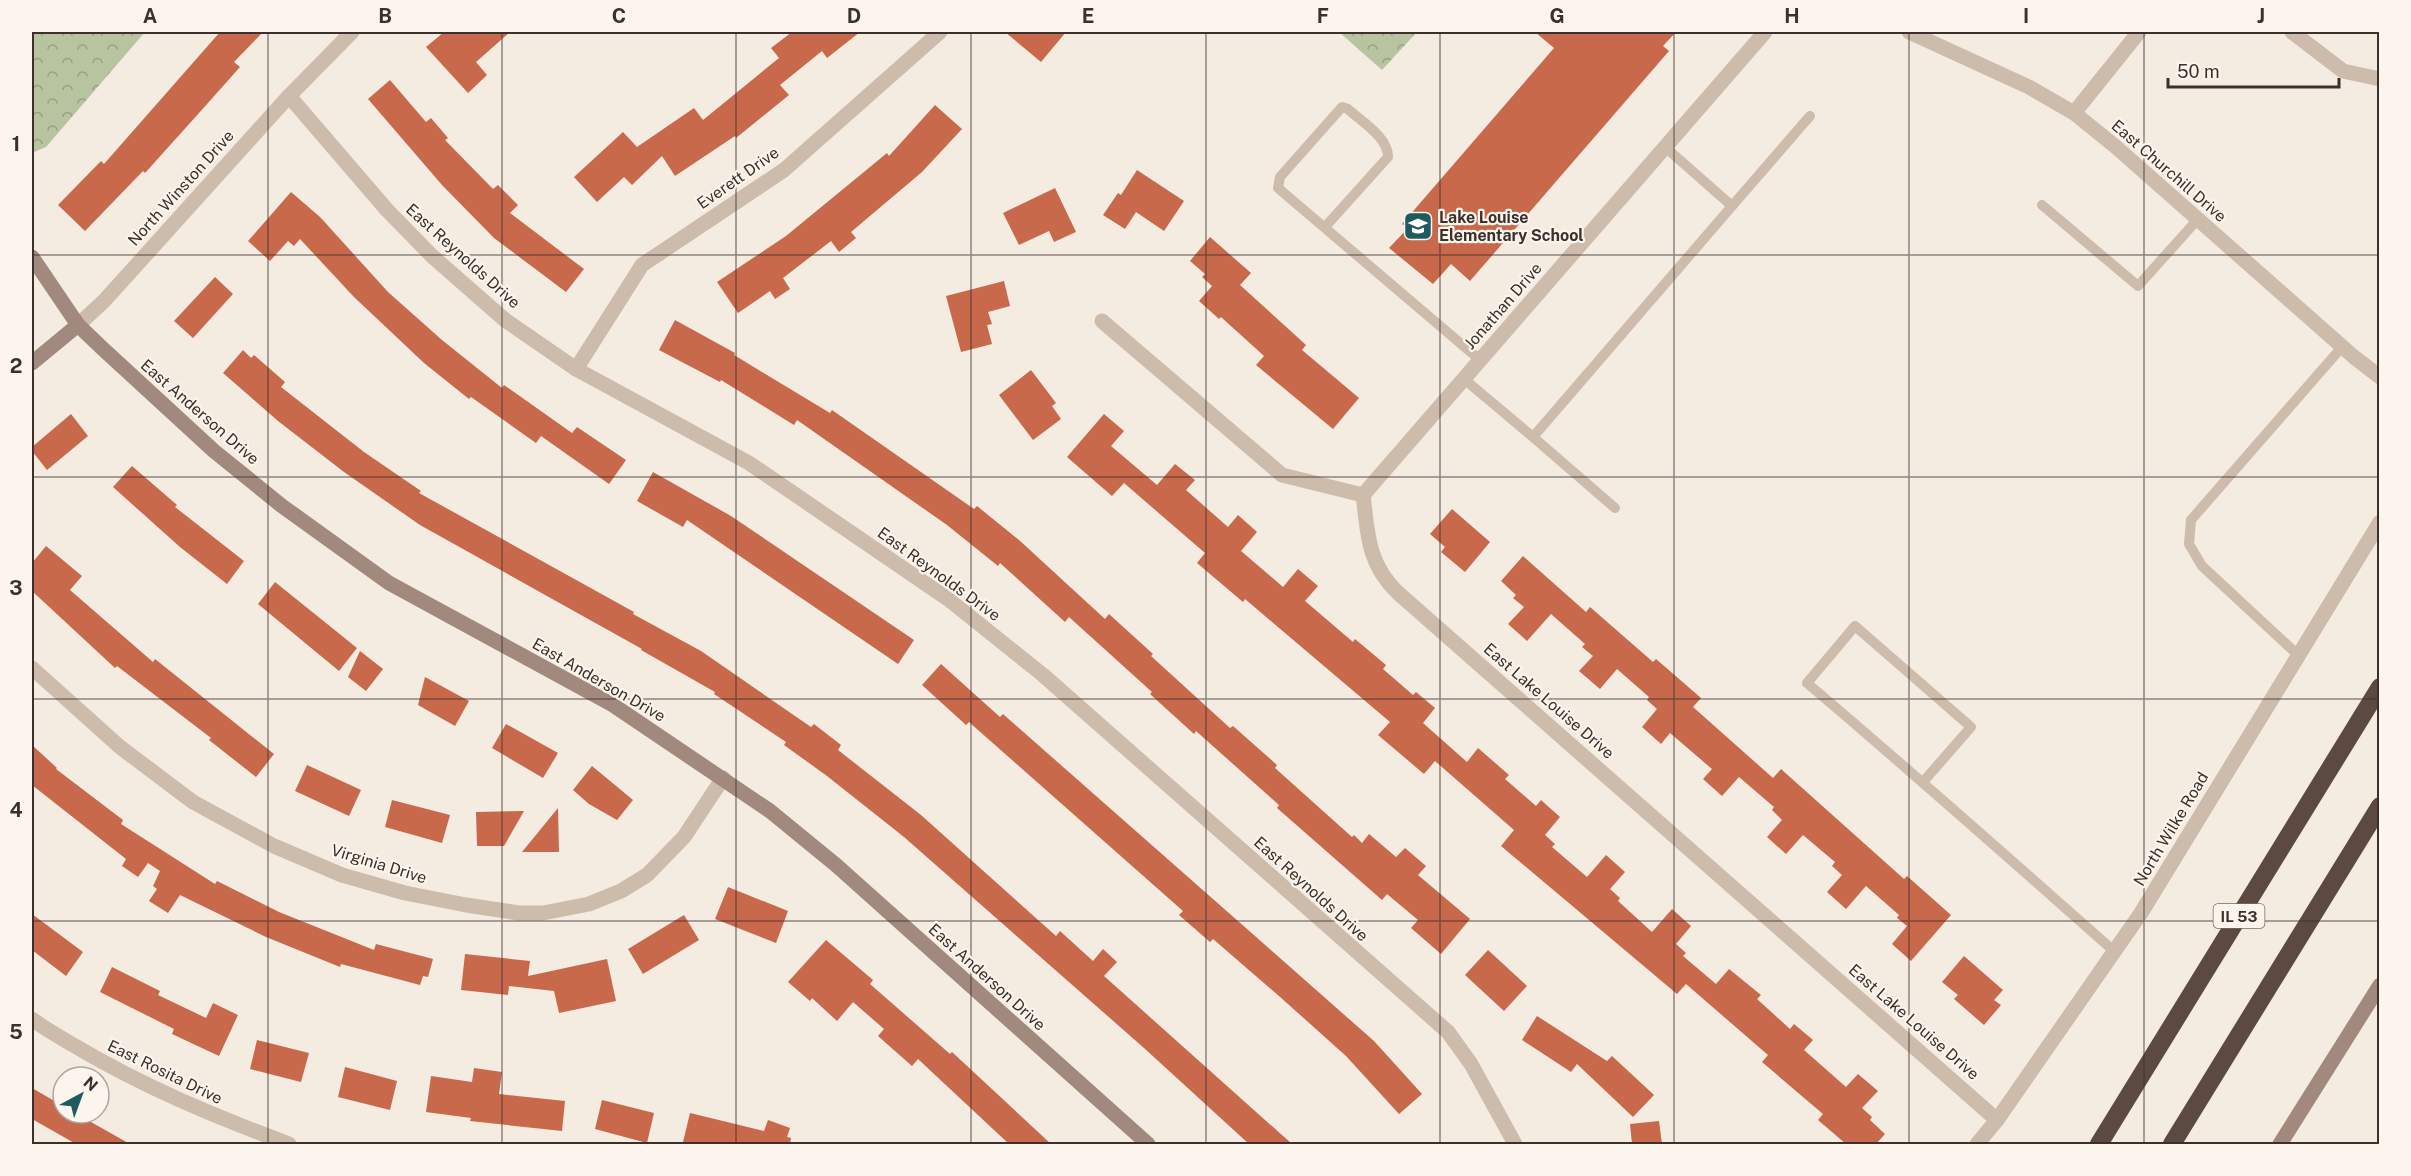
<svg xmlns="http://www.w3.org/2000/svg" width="2411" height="1176" font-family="'Public Sans',sans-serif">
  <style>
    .forest { fill: url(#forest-crowns) }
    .building { fill: #c8694b }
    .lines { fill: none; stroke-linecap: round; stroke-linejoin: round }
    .lane { stroke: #cdbbac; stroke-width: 10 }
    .street { stroke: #cdbbac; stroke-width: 15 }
    .secondary { stroke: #a18a7d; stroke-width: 15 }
    .highway { stroke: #5c4a42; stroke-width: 18 }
    .grid { fill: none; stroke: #3b302b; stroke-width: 1.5; stroke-opacity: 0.55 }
    .labels { text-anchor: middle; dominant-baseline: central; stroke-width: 4.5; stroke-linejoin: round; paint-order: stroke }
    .shield { fill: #fbf5ee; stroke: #756b66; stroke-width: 1.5 }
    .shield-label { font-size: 15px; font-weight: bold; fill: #3b302b }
    .street-label { font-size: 16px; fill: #3b302b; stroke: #fbf5ee }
    .poi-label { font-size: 16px; font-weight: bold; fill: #3b302b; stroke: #fbf5ee; text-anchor: start }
    .neatline { fill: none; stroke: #3b302b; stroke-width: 2 }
    .grid-label { font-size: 20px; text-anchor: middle; font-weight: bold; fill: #3b302b }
  </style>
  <defs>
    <pattern id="forest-crowns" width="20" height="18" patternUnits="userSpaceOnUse" patternTransform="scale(1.5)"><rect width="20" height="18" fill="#b8c4a0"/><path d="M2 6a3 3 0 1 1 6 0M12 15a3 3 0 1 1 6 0" fill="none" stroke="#97a083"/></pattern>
  </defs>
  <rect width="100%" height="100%" fill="#f4ebe1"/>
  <!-- forest -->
  <g class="forest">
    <polygon points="32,32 145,32 46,147 32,153"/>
    <polygon points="1339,32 1417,32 1382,70"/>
  </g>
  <!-- building -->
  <g class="building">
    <polygon points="220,32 263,32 234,62 240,67 199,113 145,173 143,171 85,231 58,205 101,161 104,164"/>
    <polygon points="444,32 510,32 476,62 487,75 468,93 426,47"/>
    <polygon points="792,32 860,32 827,58 822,51 780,85 789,95 736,138 735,136 675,176 662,156 632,185 624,177 597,202 574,177 623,132 637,147 694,108 703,120 779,58 771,48"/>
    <polygon points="1005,32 1066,32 1041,62"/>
    <polygon points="1535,32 1676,32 1663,46 1669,51 1470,281 1451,264 1433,284 1389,248 1408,228 1402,224 1554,48"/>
    <polygon points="390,80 426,122 431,118 448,138 445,140 493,189 498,185 518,205 510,213 584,269 566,292 494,238 442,185 368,99"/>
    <polygon points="935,105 962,129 922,172 851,232 856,238 839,252 831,241 783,278 790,289 775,299 770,291 738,313 717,282 786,236 887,153 889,156"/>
    <polygon points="1137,170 1184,201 1164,231 1136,212 1125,229 1103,215 1118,193 1121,195"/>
    <polygon points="1055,188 1076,232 1054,242 1049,231 1019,245 1003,213"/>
    <polygon points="291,192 320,217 388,292 442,340 502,388 504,385 572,433 577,427 626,460 609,484 541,436 536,443 471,397 469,399 424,363 354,297 300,239 294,246 288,241 270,261 248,241"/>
    <polygon points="1210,237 1251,273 1240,285 1306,345 1302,350 1359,398 1333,429 1256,365 1264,356 1221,317 1219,319 1199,301 1212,286 1202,277 1205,274 1190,261"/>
    <polygon points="215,277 233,294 193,338 174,321"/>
    <polygon points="1004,281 1010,306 988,312 992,324 987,325 992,344 961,352 946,296"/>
    <polygon points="675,320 735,353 734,355 830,413 832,410 974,509 977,506 1019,540 1105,619 1109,614 1153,654 1151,656 1230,728 1233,726 1277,765 1275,768 1352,837 1354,835 1362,843 1369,834 1396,857 1405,848 1426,866 1418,875 1470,919 1441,954 1411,928 1418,920 1387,894 1382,900 1277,808 1279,805 1196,731 1194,734 1150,694 1152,692 1069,617 1065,622 1000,563 998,566 947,525 797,420 794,425 721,380 720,382 659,350"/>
    <polygon points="243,350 251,358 254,355 285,382 281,387 364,452 421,491 419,493 634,612 633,614 701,651 811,727 814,724 841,745 838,750 921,815 1056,936 1060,931 1093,961 1103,949 1117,962 1104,976 1292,1144 1249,1144 1144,1048 904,837 827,776 784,745 786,742 714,694 715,692 641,650 642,649 420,525 344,472 278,421 223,373"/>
    <polygon points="1031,370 1056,403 1052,406 1061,419 1033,440 999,395"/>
    <polygon points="71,414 88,436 47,470 32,451 32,447"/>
    <polygon points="1104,414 1124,431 1111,446 1157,485 1175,464 1195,480 1186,490 1228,527 1238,515 1257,532 1241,551 1283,587 1298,569 1318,586 1305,601 1353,642 1355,639 1386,665 1383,669 1413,695 1416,692 1435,708 1423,723 1467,762 1478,748 1509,775 1505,779 1536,806 1541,800 1560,817 1545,835 1555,844 1552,847 1587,877 1606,855 1625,872 1610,889 1620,898 1618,901 1652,932 1672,909 1691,926 1676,944 1686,953 1683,956 1716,984 1729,969 1761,995 1757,999 1790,1029 1794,1024 1813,1040 1804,1050 1846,1087 1858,1074 1878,1091 1862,1108 1872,1117 1870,1120 1885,1134 1876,1144 1846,1144 1818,1120 1823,1114 1762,1062 1768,1055 1686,984 1677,994 1501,846 1514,830 1435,761 1424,774 1378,735 1390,722 1245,599 1243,602 1197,563 1205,553 1124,483 1112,496 1067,457"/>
    <polygon points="132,466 177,505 175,507 244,561 227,584 180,547 113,487"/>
    <polygon points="653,472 731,516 914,640 898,664 687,520 683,527 637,501"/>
    <polygon points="1452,509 1490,542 1465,572 1441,552 1445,547 1430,534"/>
    <polygon points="46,546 82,576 70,590 153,662 155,659 274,754 256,777 209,740 211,738 117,666 115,668 32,591 32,563"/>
    <polygon points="1523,556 1586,612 1590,607 1653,662 1656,659 1701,698 1693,707 1773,778 1781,769 1904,879 1907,876 1951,915 1911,961 1892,944 1907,926 1897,918 1899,915 1866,886 1846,909 1827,892 1842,875 1832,866 1835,862 1803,835 1786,854 1767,837 1782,820 1772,810 1774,807 1739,777 1722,796 1703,779 1712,769 1670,733 1661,744 1642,727 1657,709 1647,700 1649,697 1617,669 1600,689 1579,671 1593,656 1582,647 1585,644 1551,614 1527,641 1508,624 1524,607 1513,598 1516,595 1501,581"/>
    <polygon points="275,582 357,648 339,671 258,604"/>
    <polygon points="360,651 383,669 366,691 348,677"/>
    <polygon points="941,664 1000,717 1003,714 1374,1041 1422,1094 1399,1114 1346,1056 1279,996 1213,939 1210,942 1179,915 1183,911 969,722 966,725 922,685"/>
    <polygon points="425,677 469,701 455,726 418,705"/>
    <polygon points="506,724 558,753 543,778 492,748"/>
    <polygon points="32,745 57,768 56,769 123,820 121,824 215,884 217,881 279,912 374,950 376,944 433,959 428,977 423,976 420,985 341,964 340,967 266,937 180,895 168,913 149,901 157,889 153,886 160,871 148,863 138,877 122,866 126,859 32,785"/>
    <polygon points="307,765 361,790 349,816 295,791"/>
    <polygon points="592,766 633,800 617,820 589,804 573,790"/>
    <polygon points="392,800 450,815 442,843 385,827"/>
    <polygon points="558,808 559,852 522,852"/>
    <polygon points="524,811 504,846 477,846 476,812"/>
    <polygon points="728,887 788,911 776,943 715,919"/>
    <polygon points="32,914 83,952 66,976 32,950"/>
    <polygon points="684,915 699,940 643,974 628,949"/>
    <polygon points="826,940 873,980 870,984 950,1054 952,1052 1051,1144 1009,1144 918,1059 912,1066 878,1036 884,1029 853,1002 837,1021 812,998 810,1001 788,982"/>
    <polygon points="1488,950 1527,986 1504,1011 1465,975"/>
    <polygon points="465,954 530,961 528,976 607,959 616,1001 559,1013 554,991 509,986 508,995 461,990"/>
    <polygon points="1964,956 2003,990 1994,1000 2001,1005 1984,1025 1954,999 1958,995 1942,982"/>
    <polygon points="112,967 160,991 158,995 206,1018 213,1003 238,1015 219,1056 172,1034 174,1029 100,992"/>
    <polygon points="1537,1016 1607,1061 1612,1056 1654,1095 1633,1117 1577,1064 1571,1072 1522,1040"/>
    <polygon points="257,1040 309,1053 301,1082 250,1069"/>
    <polygon points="345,1067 397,1081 390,1110 338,1097"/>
    <polygon points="474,1068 502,1072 499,1094 565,1101 562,1131 470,1121 471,1118 426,1112 431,1076 472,1082"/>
    <polygon points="32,1088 63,1106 63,1113 75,1113 130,1144 76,1144 32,1119"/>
    <polygon points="602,1100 654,1113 647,1143 595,1129"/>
    <polygon points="690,1113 764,1131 768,1120 790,1128 787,1137 791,1138 790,1144 693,1144 683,1142"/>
    <polygon points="1659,1121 1662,1144 1632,1144 1630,1124"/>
  </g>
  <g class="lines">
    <!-- lane -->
    <g class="lane">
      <polyline points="2042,205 2138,286 2198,219"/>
      <polyline points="1732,206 1810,116"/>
      <path d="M1325,227L1388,157C1388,137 1362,122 1348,109L1342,107L1280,177L1278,188L1480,360"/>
      <polyline points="1464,379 1533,437 1732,206 1665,147"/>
      <polyline points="1533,437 1615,508"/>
      <polyline points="2298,655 2202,566 2189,544 2191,520 2342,347"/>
      <path d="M1923,782L1971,727L1855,626L1807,683C1911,771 2012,861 2114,951"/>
    </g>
    <!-- street -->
    <g class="street">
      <polyline points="1909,32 2029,87 2074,113 2116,147 2354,357 2380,377"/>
      <polyline points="2292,32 2343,71 2380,79"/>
      <polyline points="289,96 387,210 432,256 505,320 576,369 749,463 948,599 1043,675 1448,1032 1471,1064 1515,1144"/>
      <polyline points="2074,113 2139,32"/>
      <polyline points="1102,321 1282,475 1363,495"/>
      <polyline points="78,325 104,301 289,96 352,32"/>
      <polyline points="576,369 642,265 784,170 940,32"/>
      <path d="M1363,495C1368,534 1367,562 1397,592L1997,1120"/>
      <polyline points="1363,495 1765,32"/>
      <polyline points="32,668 120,747 193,802 274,846 342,875 405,893 466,905 519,913 543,913 589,904 621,891 647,875 684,837 723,778"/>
      <path d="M32,1019C45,1029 60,1037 75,1046C144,1087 214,1116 289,1144"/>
      <polyline points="1977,1144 1997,1120 2141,913 2380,522"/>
    </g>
    <!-- secondary -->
    <g class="secondary">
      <polyline points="32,257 78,325 102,348 214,451 282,506 389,583 613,705 770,811 836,865 1148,1144"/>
      <polyline points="32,363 78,325"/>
      <polyline points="2280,1144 2380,985"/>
    </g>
    <!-- highway -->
    <g class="highway">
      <polyline points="2099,1144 2380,687"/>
      <polyline points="2172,1144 2380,806"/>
    </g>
  </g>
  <!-- grid -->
  <path class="grid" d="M268,32V1144M502,32V1144M736,32V1144M971,32V1144M1206,32V1144M1440,32V1144M1674,32V1144M1909,32V1144M2144,32V1144M32,255H2380M32,477H2380M32,699H2380M32,921H2380"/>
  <!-- icons -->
  <defs>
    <g id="school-square" transform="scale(1.5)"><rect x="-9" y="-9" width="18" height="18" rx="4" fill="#1f5a5e" stroke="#fbf5ee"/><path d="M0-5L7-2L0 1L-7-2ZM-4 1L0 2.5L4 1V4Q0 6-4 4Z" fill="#fff"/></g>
  </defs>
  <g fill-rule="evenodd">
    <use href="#school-square" x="1418" y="226"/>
  </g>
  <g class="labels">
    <!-- shield labels -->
    <rect class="shield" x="2213.5" y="904" width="51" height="24" rx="4.5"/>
    <g class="shield-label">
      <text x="2239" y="916">IL 53</text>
    </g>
    <!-- street labels -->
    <g class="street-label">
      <text transform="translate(2169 171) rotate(41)">East Churchill Drive</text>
      <text transform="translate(738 178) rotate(-35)">Everett Drive</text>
      <text transform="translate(181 188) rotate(-48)">North Winston Drive</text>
      <text transform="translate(463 256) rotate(42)">East Reynolds Drive</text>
      <text transform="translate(1503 306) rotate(-49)">Jonathan Drive</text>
      <text transform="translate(200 412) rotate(41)">East Anderson Drive</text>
      <text transform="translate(939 574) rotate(36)">East Reynolds Drive</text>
      <text transform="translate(599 680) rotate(30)">East Anderson Drive</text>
      <text transform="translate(1549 701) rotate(41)">East Lake Louise Drive</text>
      <text transform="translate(2171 829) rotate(-59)">North Wilke Road</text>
      <text transform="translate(379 864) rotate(17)">Virginia Drive</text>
      <text transform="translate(1311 889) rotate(42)">East Reynolds Drive</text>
      <text transform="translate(987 977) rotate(42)">East Anderson Drive</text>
      <text transform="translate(1914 1022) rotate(41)">East Lake Louise Drive</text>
      <text transform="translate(165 1072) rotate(26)">East Rosita Drive</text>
    </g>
    <!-- poi labels -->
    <g class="poi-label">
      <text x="1439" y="217">Lake Louise<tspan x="1439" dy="18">Elementary School</tspan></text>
    </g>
  </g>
  <!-- border -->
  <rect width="2411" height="1176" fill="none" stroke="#fbf5ee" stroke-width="66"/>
  <!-- north arrow -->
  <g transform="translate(81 1095) rotate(41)"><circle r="28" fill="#fbf5ee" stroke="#aea6a0" stroke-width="1.5"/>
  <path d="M0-4.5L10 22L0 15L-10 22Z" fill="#1f5a5e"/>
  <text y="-9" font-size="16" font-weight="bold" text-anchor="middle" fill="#3b302b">N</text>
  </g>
  <!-- scale -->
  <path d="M2168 78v9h171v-9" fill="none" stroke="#3b302b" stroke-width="3"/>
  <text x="2177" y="78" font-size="18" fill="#3b302b" stroke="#fbf5ee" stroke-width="4.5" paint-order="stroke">50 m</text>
  <rect x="33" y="33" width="2345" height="1110" class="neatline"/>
  <g class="grid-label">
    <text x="150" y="23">A</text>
    <text x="385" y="23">B</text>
    <text x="619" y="23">C</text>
    <text x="854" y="23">D</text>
    <text x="1088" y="23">E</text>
    <text x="1323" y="23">F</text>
    <text x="1557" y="23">G</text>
    <text x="1792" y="23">H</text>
    <text x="2026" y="23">I</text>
    <text x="2261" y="23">J</text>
    <text x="16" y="151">1</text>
    <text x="16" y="373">2</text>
    <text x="16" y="595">3</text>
    <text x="16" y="817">4</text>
    <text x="16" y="1039">5</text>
  </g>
</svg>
